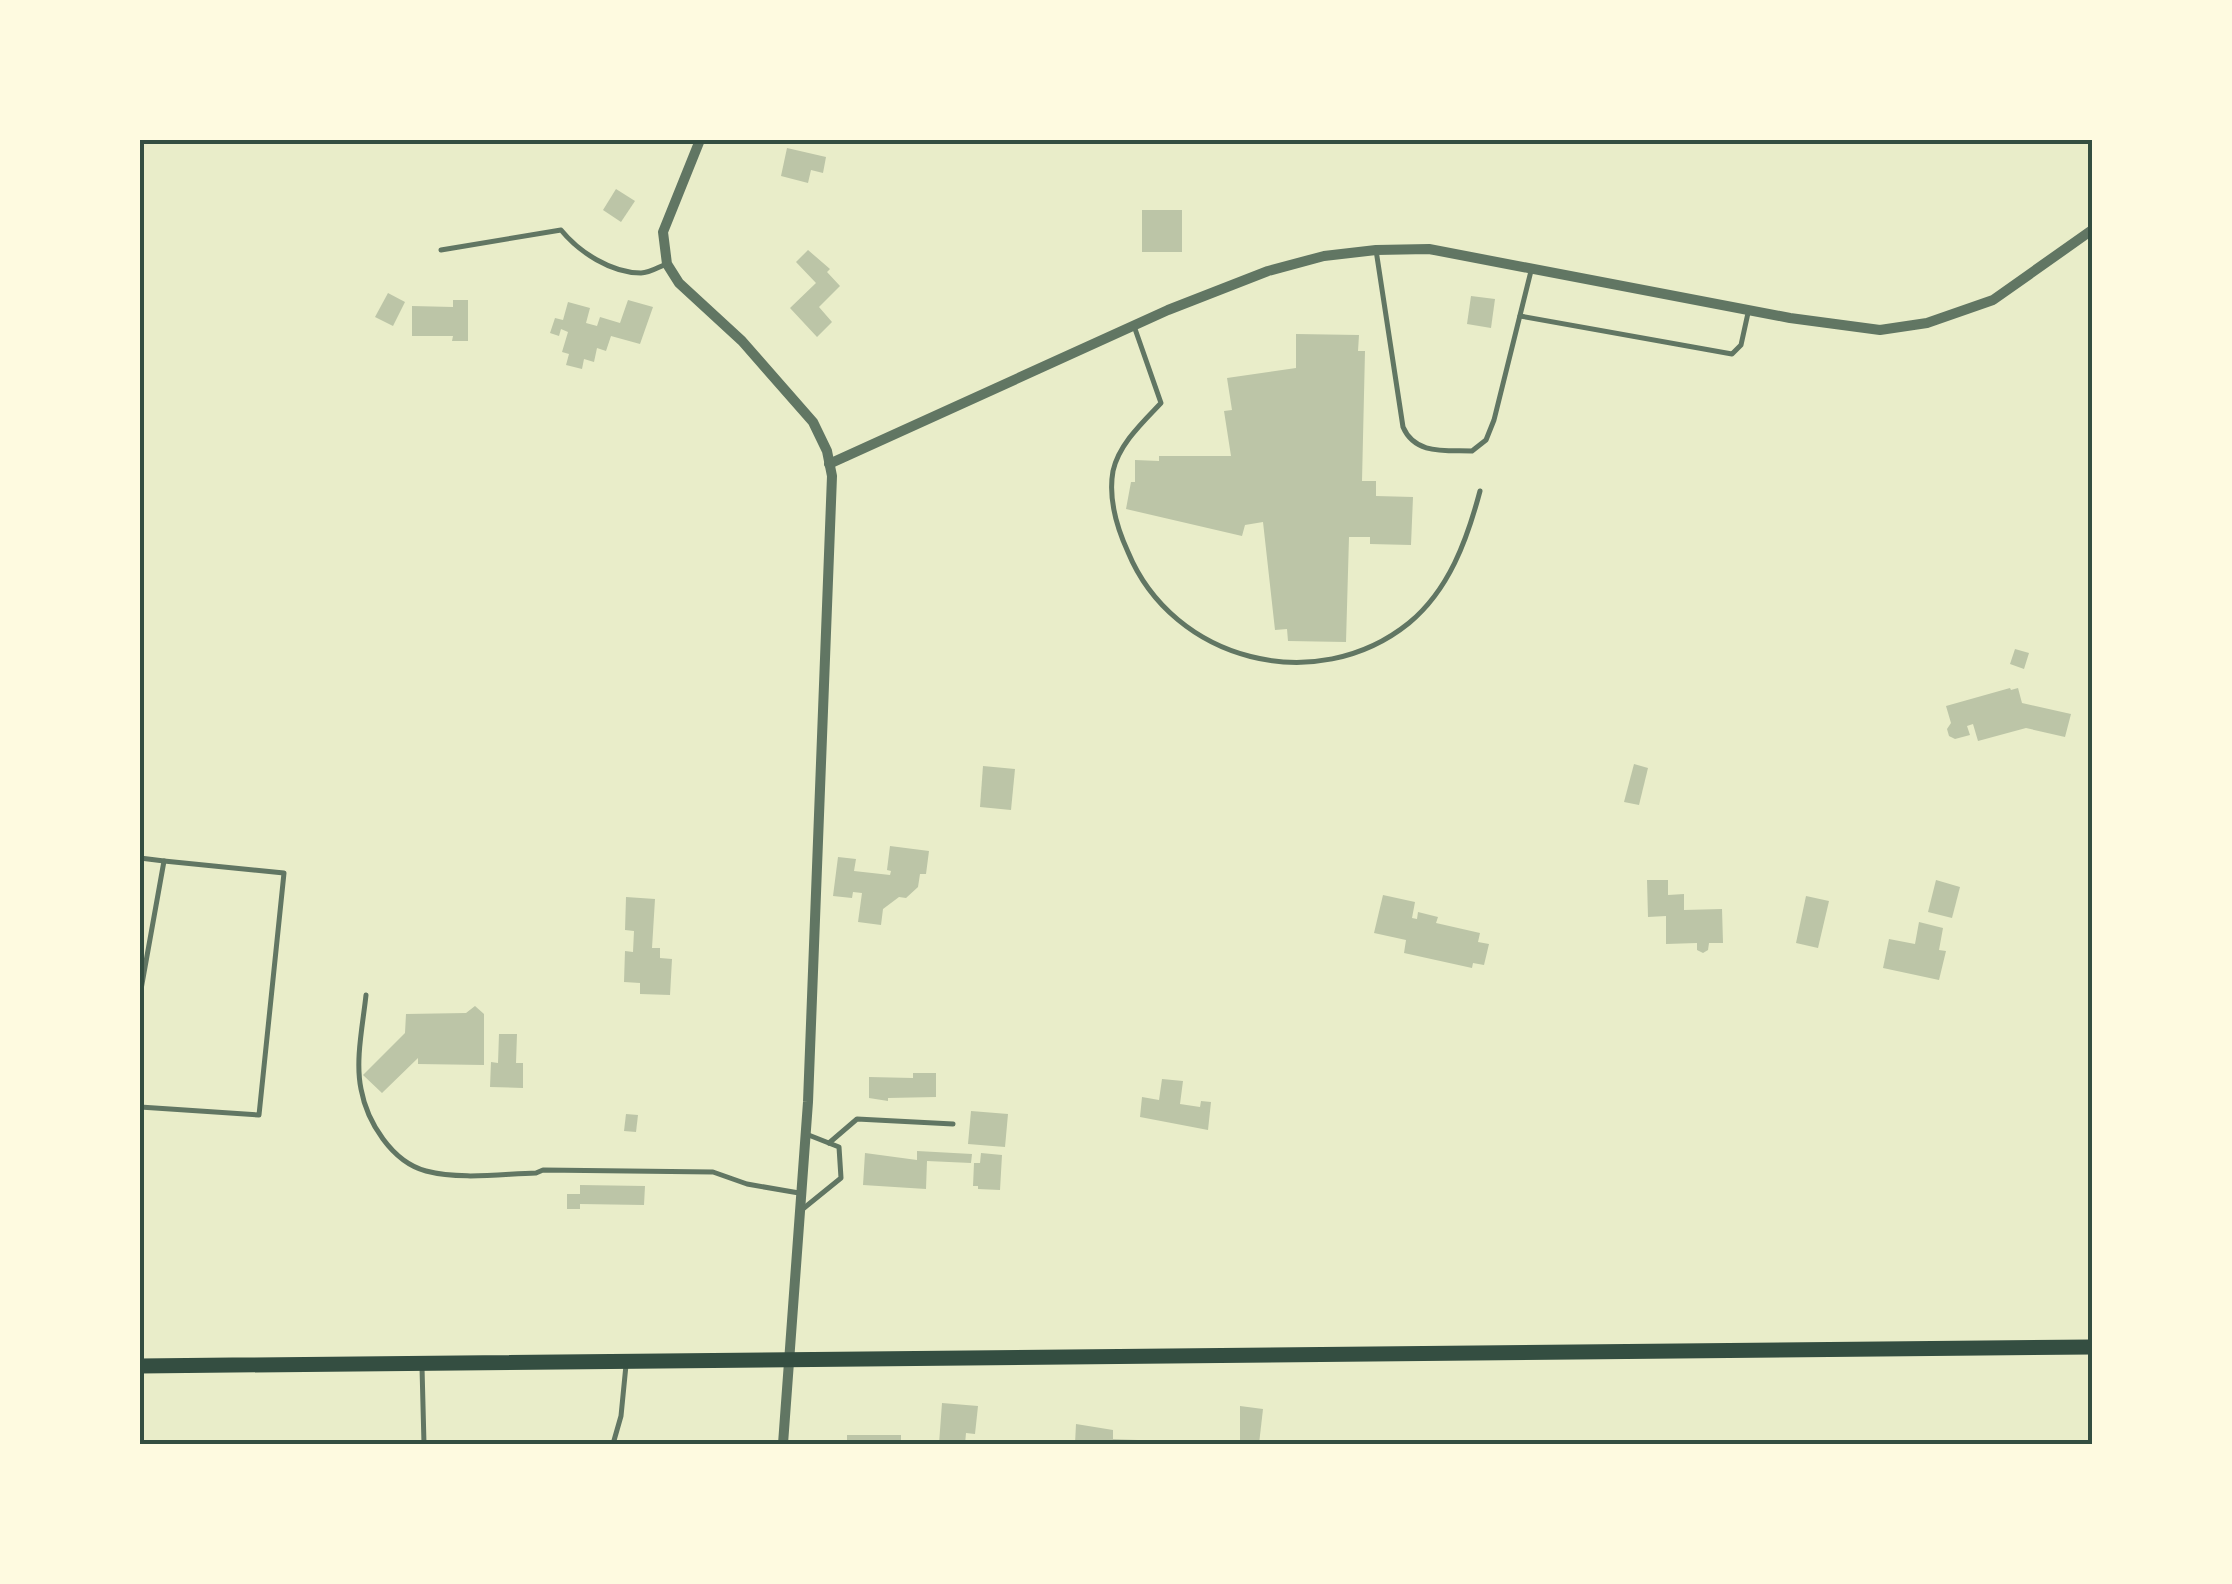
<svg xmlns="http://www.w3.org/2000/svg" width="2232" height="1584" font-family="'Roboto Condensed',sans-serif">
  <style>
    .building { fill: #bcc5a7 }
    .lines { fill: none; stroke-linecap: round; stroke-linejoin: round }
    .service { stroke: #617663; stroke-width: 5 }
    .minor { stroke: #617663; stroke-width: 10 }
    .primary { stroke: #344e41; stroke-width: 15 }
    .neatline { fill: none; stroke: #344e41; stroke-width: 4 }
  </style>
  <rect width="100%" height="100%" fill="#e9edc9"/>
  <!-- building -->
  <g class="building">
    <polygon points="787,148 826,157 823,173 811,170 808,183 781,176"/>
    <polygon points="616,189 635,201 621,222 603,210"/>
    <rect x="1142" y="210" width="40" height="42"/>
    <polygon points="808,250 830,269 827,272 840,286 819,307 832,322 817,337 790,308 816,283 796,262"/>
    <polygon points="388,293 405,302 393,326 375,317"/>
    <polygon points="1471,296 1495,299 1491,328 1467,324"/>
    <polygon points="453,300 468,300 468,341 452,341 453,336 412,336 412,306 453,307"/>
    <polygon points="628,300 653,307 640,344 611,336 606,351 597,348 594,362 584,359 582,369 566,365 569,354 562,352 568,332 561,329 559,336 550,333 555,318 563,320 568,302 590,308 586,323 597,326 600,317 620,323"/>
    <polygon points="1296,334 1359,335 1358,351 1365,351 1362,481 1376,481 1376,496 1413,497 1411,545 1370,544 1370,537 1349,537 1346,642 1288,641 1287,629 1275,630 1263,522 1245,525 1242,536 1126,509 1131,482 1135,482 1135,460 1159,461 1159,456 1231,456 1224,411 1232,410 1227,378 1296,368"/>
    <polygon points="2015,649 2029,653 2024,669 2010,664"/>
    <polygon points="2010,688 2011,690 2018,688 2022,703 2071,714 2065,737 2026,728 1978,741 1973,724 1967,726 1970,735 1955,739 1949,736 1947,729 1951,723 1946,706"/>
    <polygon points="1634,764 1648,768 1639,805 1624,802"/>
    <polygon points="983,766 1015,769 1011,810 980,807"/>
    <polygon points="890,846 929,851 926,874 920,874 918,887 906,898 899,897 883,909 881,925 858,922 862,893 853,892 852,898 833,896 838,857 856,859 854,871 890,875 891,871 887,870"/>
    <polygon points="1647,880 1668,880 1668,895 1684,894 1684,910 1722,909 1723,943 1709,943 1708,950 1703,953 1697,950 1697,943 1666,944 1666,916 1648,917"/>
    <polygon points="1936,880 1960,887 1952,918 1928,912"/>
    <polygon points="1383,895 1415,902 1412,918 1417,919 1418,912 1438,917 1436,923 1480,933 1478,942 1489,944 1484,965 1473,963 1472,968 1404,953 1406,940 1374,933"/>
    <polygon points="1806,896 1829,901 1818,948 1796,943"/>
    <polygon points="626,897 655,899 652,948 660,948 660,958 672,959 670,995 640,994 640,983 624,982 625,951 633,952 634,931 625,930"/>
    <polygon points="1919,922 1943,928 1939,950 1946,951 1939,980 1883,968 1889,939 1915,944"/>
    <polygon points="475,1006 484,1014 484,1065 418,1064 418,1058 382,1093 363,1075 405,1033 406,1014 466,1013"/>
    <polygon points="499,1034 517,1034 516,1063 523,1063 523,1088 490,1087 491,1062 498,1063"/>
    <polygon points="913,1073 936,1073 936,1097 888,1098 888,1101 869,1098 869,1077 913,1078"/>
    <polygon points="1162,1079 1183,1081 1180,1104 1200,1107 1201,1101 1211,1102 1208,1130 1140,1117 1142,1097 1159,1100"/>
    <polygon points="971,1111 1008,1114 1005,1147 968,1144"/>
    <polygon points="626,1114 638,1115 636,1132 624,1131"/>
    <polygon points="917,1151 972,1154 971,1163 927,1161 926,1189 863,1185 865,1153 917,1160"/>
    <polygon points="981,1153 1002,1155 1000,1190 978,1189 978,1186 973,1186 974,1163 980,1163"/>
    <polygon points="580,1185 645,1186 644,1205 580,1204 580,1209 567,1209 567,1194 580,1194"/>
    <polygon points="942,1403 978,1406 975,1434 966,1433 965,1444 939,1444"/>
    <polygon points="1240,1406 1263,1409 1259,1444 1240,1444"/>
    <polygon points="1076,1424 1113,1430 1113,1439 1138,1440 1137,1444 1075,1444"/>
    <polygon points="847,1435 901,1435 901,1444 825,1444 825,1440 847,1440"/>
  </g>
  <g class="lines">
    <!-- service -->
    <g class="service">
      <path d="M441,250L561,230C579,252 611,273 641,273C649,273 657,268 664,265"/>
      <path d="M1376,250L1403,427C1415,455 1445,450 1472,451L1486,440L1494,420L1531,271"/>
      <polyline points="1520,316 1732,354 1741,345 1748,313"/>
      <path d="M1134,326L1161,403C1143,422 1119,444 1113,471C1108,499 1117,528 1128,552C1173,661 1316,698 1409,623C1449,590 1467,540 1480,491"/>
      <polyline points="140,858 164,861 140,995"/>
      <path d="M366,995C363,1024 355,1060 361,1089C367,1122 392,1162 426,1171C461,1180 501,1174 536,1173L543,1170L713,1172L747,1184L799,1193"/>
      <polyline points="140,1107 259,1115 284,873 164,861"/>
      <polyline points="829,1143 857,1119 953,1124"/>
      <polyline points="804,1208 841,1178 839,1147 806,1134"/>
      <polyline points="422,1367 424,1444"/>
      <polyline points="613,1444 621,1416 626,1365"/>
    </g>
    <!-- minor -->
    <g class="minor">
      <polyline points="700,140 663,232 667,264 679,283 742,341 813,422 827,451 832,476 808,1102 783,1444"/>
      <polyline points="829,464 1168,310 1268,271 1324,256 1376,250 1429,249 1790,318 1880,330 1927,323 1993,300 2092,230"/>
    </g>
    <!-- primary -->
    <polyline class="primary" points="140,1366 2092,1347"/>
  </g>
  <!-- border -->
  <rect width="2232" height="1584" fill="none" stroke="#fefae0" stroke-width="285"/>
  <rect x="142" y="142" width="1948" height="1300" class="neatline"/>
</svg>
